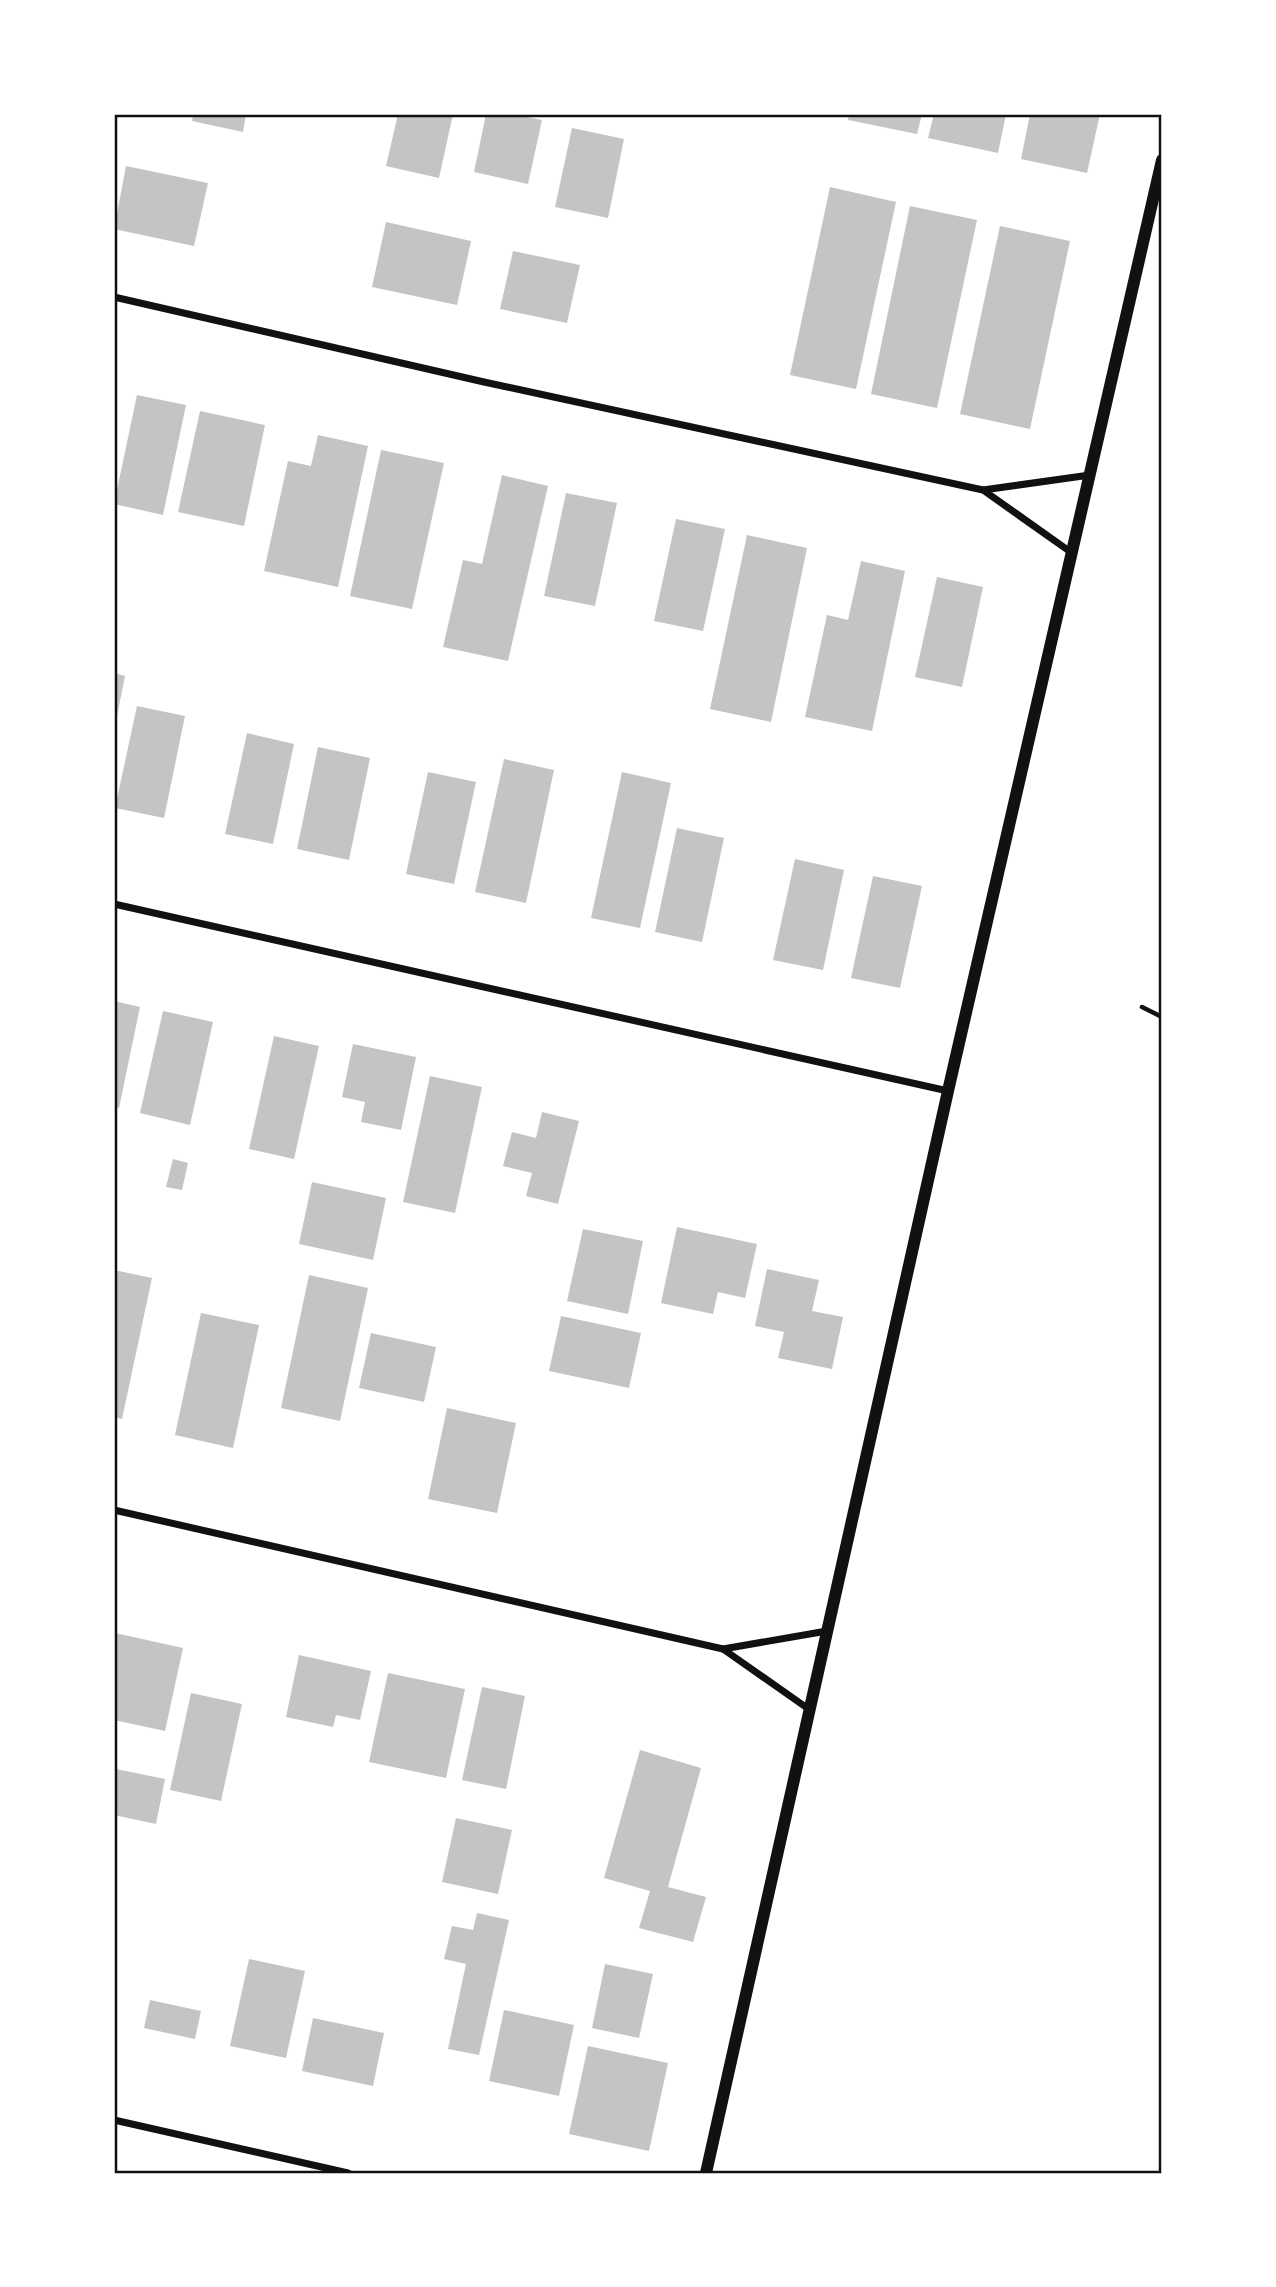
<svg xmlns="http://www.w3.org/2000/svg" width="1276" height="2287" font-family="Rubik,sans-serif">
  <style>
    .building { fill: #c4c4c4 }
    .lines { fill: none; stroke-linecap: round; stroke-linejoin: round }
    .path { stroke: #111; stroke-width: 4.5 }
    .minor { stroke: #111; stroke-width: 7 }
    .tertiary { stroke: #111; stroke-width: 12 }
    .neatline { fill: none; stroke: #111; stroke-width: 2.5 }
  </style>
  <rect width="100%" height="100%" fill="#fff"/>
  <!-- building -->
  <g class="building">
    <polygon points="193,114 246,114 243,132 192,121"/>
    <polygon points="398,114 453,114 439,178 386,166"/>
    <polygon points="486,114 513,114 542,120 528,184 474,172"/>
    <polygon points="849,114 922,114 917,134 848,120"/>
    <polygon points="934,114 1006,114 998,153 928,138"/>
    <polygon points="1030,114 1100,114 1087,173 1021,159"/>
    <polygon points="572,128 624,139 608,218 555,207"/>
    <polygon points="126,166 208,183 194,246 114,229"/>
    <polygon points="830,187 896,202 856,389 790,375"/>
    <polygon points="910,206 977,220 937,408 871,394"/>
    <polygon points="386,222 471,241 457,305 372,287"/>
    <polygon points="1000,226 1070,241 1030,429 960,414"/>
    <polygon points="513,251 580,265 567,323 500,309"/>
    <polygon points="137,395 186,405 163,515 114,504"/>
    <polygon points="200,411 265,425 244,526 178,512"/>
    <polygon points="318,435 368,446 338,587 264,571 288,461 311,466"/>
    <polygon points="381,450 444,463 412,609 350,596"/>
    <polygon points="502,475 548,486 508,661 443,647 463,560 482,564"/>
    <polygon points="566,493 617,503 595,606 544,596"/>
    <polygon points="676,519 725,529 703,631 654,621"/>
    <polygon points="747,535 807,548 771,722 710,709"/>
    <polygon points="861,561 905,571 872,731 805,717 827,615 848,620"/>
    <polygon points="937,577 983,587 962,687 915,677"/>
    <polygon points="114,673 125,676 115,726 114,726"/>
    <polygon points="137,706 185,716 164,818 115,808"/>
    <polygon points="247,733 294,744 273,844 225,834"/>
    <polygon points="318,747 370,758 349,860 297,849"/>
    <polygon points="504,759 554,770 526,903 475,892"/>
    <polygon points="428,772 476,782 454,884 406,874"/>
    <polygon points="622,772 671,783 640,928 591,918"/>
    <polygon points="677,828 724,838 702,942 655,932"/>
    <polygon points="795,859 844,870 823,970 773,960"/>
    <polygon points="873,876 922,886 900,988 851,978"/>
    <polygon points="114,1001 140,1007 119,1108 114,1107"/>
    <polygon points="163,1011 213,1022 190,1125 140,1113"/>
    <polygon points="274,1036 319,1046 294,1159 249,1149"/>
    <polygon points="353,1044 416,1057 401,1130 361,1122 365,1102 342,1097"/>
    <polygon points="430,1076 482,1087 455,1213 403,1202"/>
    <polygon points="542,1112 579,1121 558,1204 526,1196 532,1173 503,1166 512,1132 536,1138"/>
    <polygon points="173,1159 188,1163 182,1190 166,1187"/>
    <polygon points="312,1182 386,1198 373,1260 299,1244"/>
    <polygon points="677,1227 757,1244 745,1298 718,1292 713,1314 661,1303"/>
    <polygon points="583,1229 643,1241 628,1314 567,1301"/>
    <polygon points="767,1269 819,1280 812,1311 843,1317 832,1369 778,1358 784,1332 755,1326"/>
    <polygon points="114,1270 152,1278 122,1419 114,1417"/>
    <polygon points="309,1275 368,1288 340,1421 281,1408"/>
    <polygon points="201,1313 259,1325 233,1448 175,1435"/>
    <polygon points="561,1316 641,1333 629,1388 549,1371"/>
    <polygon points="371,1333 436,1347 424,1402 359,1388"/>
    <polygon points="447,1408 516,1423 497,1513 428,1499"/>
    <polygon points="115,1633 183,1648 165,1731 114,1720"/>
    <polygon points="299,1655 371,1671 360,1720 336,1715 333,1727 286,1717"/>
    <polygon points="388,1673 465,1689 446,1778 369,1762"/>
    <polygon points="482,1687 525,1696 506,1789 462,1780"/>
    <polygon points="191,1693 242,1704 221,1801 170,1790"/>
    <polygon points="640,1750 701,1768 668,1887 706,1897 693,1942 639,1928 650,1891 604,1878"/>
    <polygon points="116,1769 165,1779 156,1824 114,1815 114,1781"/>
    <polygon points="456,1818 512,1830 498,1894 442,1882"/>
    <polygon points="477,1913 509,1920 479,2055 448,2049 466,1964 444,1959 452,1926 473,1930"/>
    <polygon points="249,1959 305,1971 286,2058 230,2046"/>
    <polygon points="605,1964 653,1974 639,2038 592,2028"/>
    <polygon points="150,2000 201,2011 195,2039 144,2028"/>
    <polygon points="504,2010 574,2025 559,2096 489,2081"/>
    <polygon points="313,2018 384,2033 373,2086 302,2071"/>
    <polygon points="588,2046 668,2063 649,2151 569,2134"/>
  </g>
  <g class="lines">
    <!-- path -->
    <polyline class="path" points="1142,1007 1162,1017"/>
    <!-- minor -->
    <g class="minor">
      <polyline points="114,297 484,382 983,490"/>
      <polyline points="1072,553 983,490 1090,475"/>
      <polyline points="114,904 948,1091"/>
      <polyline points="114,1510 723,1649"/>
      <polyline points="810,1710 723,1649 827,1631"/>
      <polyline points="114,2120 348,2173"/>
    </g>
    <!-- tertiary -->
    <polyline class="tertiary" points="706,2173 948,1091 1162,160"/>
  </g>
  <!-- border -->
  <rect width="1276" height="2287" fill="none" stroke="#ffffff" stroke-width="231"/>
  <rect x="116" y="116" width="1044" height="2056" class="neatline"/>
</svg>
